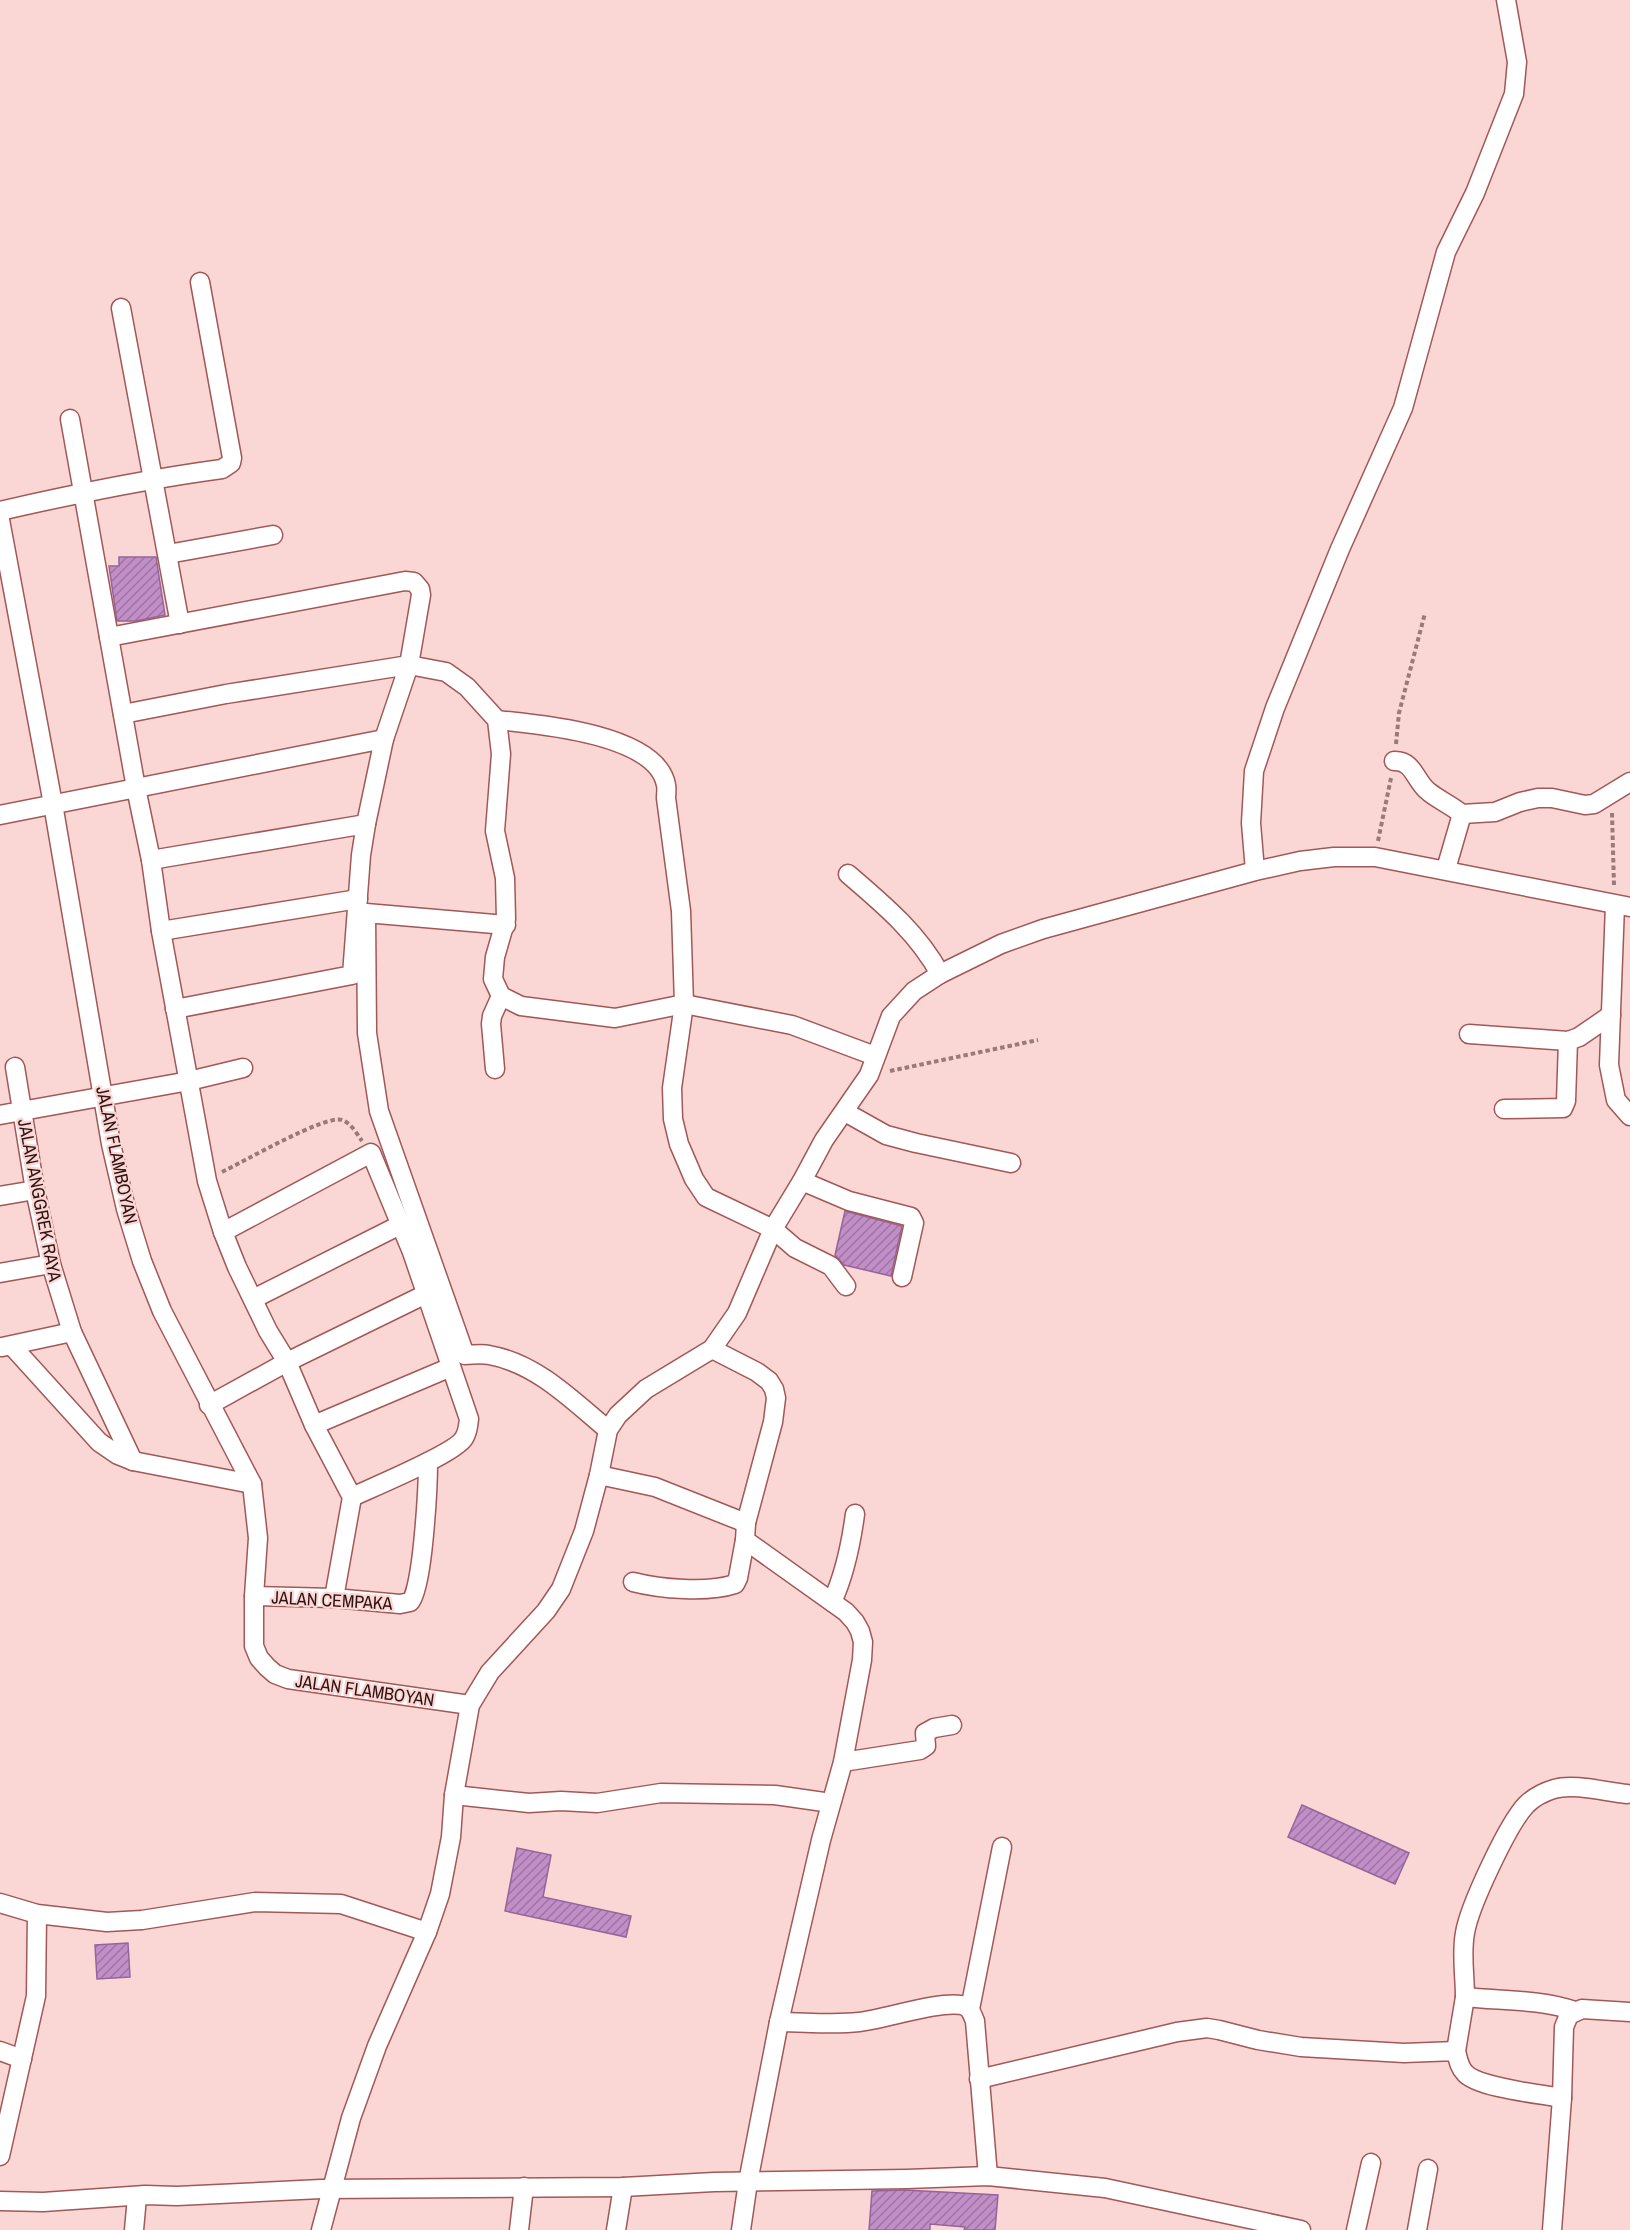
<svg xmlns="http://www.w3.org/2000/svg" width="1630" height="2230" font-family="'Archivo Narrow',sans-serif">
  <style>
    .building { fill: url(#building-hatch); stroke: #94659b; stroke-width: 1.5 }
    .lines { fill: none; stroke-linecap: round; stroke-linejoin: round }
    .minor-casing { stroke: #a15856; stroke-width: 21 }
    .path { stroke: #9a7a78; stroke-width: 4; stroke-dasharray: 4.5 3; stroke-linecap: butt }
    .minor { stroke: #fff; stroke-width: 18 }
    .labels { text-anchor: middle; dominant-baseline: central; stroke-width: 4.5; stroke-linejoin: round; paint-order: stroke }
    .street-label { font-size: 18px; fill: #2f1211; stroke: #fad7d5 }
  </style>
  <defs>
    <pattern id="building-hatch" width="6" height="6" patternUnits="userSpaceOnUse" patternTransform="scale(1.5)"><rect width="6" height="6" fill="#c18ec8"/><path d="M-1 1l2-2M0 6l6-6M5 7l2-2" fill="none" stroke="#9d73a1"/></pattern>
  </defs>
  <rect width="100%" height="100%" fill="#fad7d5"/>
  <!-- building -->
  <g class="building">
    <polygon points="119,557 156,557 165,615 136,621 117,621 109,566 119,566"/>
    <polygon points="845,1211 902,1226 891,1276 844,1265 835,1255"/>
    <polygon points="1302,1805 1409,1853 1395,1884 1288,1837"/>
    <polygon points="517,1848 551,1855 543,1897 631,1916 626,1937 505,1911"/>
    <polygon points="128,1943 130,1977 97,1979 95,1945"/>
    <polygon points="905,2190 998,2195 995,2230 964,2230 965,2227 930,2224 930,2230 869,2230 872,2191"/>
  </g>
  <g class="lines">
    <!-- minor casing -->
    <g class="minor-casing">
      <g id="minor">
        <polyline points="121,308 180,624"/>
        <polyline points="70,419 136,788 151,860 161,931 207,1181 223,1232 237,1267 268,1331 287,1362 314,1425 352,1497 334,1598"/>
        <path d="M0,511C74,494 147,479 222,469L231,463L232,458L200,282"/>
        <polyline points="0,520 53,804 111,1144 126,1209 142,1261 162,1311 252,1484 258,1538 254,1596 254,1646 259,1658 267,1667 275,1674 288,1679 470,1705"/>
        <polyline points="168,554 273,535"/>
        <polyline points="109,637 405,581 414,582 420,589 421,595 409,665 446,672 467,687 497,720 501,754 495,831 505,878 506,919 495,957 493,979 501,996 521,1006 615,1018 684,1004 792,1025 875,1056"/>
        <polyline points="123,714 226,694 409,665 384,739"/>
        <path d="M497,720C538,724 657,734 666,785C667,789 666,794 666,798L681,911L684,1004L672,1088L673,1119L679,1144L694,1179L706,1197L773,1229L795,1248L831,1266L846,1286"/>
        <path d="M1394,761C1414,760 1415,782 1429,792C1439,800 1451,805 1462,814L1446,869"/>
        <polyline points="1462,814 1495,812 1520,802 1538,798 1552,798 1585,805 1594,804 1630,782"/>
        <polyline points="0,815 384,739 366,824"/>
        <polyline points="151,860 366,824 361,855 352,975 175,1009"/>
        <polyline points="1255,871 1251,823 1254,771 1275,708 1340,549 1403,408 1446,252 1475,193 1514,94 1517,62 1506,0"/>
        <path d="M848,874C883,904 918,933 940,974"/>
        <polyline points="1615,905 1609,1065 1616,1100 1630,1116"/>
        <path d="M506,925L366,913L367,1033L379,1111L465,1355C473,1355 481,1353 489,1355C536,1363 572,1400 608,1430"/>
        <polyline points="161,931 358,899"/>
        <polyline points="1469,1034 1568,1041 1579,1037 1611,1015"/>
        <polyline points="15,1067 35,1190 51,1264 72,1332 133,1461"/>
        <polyline points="495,1069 491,1024 492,1016 501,996"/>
        <polyline points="1504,1109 1563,1108 1566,1101 1568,1041"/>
        <polyline points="845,1112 886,1135 916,1143 1011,1163"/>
        <polyline points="0,1115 189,1081 243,1068"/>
        <polyline points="802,1181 849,1201 911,1217 914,1223 902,1277"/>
        <polyline points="0,1196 35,1190"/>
        <path d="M223,1232L371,1153L412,1252L469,1419C468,1426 468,1432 464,1438C456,1453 371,1488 352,1497"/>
        <polyline points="0,1273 51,1264"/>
        <polyline points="253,1299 400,1225"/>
        <polyline points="12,1346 99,1442 118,1455 133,1461 252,1484"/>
        <polyline points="2,1347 72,1332"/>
        <polyline points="712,1349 757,1372 769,1381 774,1389 776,1398 773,1422 746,1523 745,1540 846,1612 855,1622 860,1631 863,1642 862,1660 843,1762 821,1840 779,2022 748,2182 741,2230"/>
        <polyline points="209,1405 287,1362 426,1294"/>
        <polyline points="314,1425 451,1367"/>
        <polyline points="599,1475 655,1487 746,1523"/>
        <path d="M633,1582C660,1589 708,1593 735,1584L738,1578L745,1540"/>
        <path d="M254,1596L334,1598L400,1604L410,1602C423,1591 428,1483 428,1462"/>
        <path d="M832,1602C845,1574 851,1544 855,1514"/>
        <polyline points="843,1762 920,1750 926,1746 925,1733 934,1728 952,1725"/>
        <polyline points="454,1795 529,1803 561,1801 597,1803 661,1793 775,1795 831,1803"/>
        <polyline points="0,1903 37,1914 107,1922 142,1920 255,1902 341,1904 427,1932"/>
        <path d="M1465,1997C1465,1976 1461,1953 1465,1933C1469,1907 1508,1824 1526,1805C1533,1798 1544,1792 1554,1789C1573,1783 1606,1792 1627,1794"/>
        <polyline points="970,2009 1002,1847"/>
        <path d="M779,2022C805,2022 833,2025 859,2022C885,2019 938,2001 961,2005C970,2006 972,2014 975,2021L988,2176"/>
        <polyline points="0,2051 22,2059"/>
        <path d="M1456,2051L1465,1997C1502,2001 1539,1999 1575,2011"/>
        <path d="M979,2079L1177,2032L1207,2028L1219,2030L1258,2040L1301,2047L1404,2053L1456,2051C1458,2059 1459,2067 1465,2073C1478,2088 1541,2094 1562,2098"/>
        <polyline points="0,2156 36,1996 37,1914"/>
        <polyline points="0,2201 43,2202 145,2195 177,2196 321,2189 623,2187 714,2182 907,2179 988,2176 1105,2188 1301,2230"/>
        <polyline points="134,2230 137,2197"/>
        <polyline points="321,2230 351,2118 377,2046 427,1932 440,1894 451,1837 454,1795 470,1705 490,1672 546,1611 561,1589 584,1531 599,1475 608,1430 618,1415 646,1389 712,1349 737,1313 773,1229 802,1181 824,1140 869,1075 891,1016 914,991 940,974 1001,944 1043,929 1255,871 1300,861 1334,857 1375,857 1630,907"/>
        <polyline points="519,2230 524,2187"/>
        <polyline points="616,2230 623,2187"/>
        <polyline points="1356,2230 1371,2163"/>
        <polyline points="1417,2230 1428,2169"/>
        <polyline points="1552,2230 1562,2098 1564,2027 1569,2015 1582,2009 1630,2012"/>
      </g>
    </g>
    <!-- path -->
    <g class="path">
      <polyline points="1396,744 1399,713 1425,613"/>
      <polyline points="1612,813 1614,886"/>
      <polyline points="1378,841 1391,778"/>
      <polyline points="890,1071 1038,1040"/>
      <path d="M222,1172C241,1163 326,1114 342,1120C351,1123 357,1134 362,1141"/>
    </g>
    <!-- minor -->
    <use href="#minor" class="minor"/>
  </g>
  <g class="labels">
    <!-- street labels -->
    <g class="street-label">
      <text transform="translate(117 1155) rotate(78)">JALAN FLAMBOYAN</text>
      <text transform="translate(40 1200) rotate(79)">JALAN ANGGREK RAYA</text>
      <text transform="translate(332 1600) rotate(3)">JALAN CEMPAKA</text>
      <text transform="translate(365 1690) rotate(8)">JALAN FLAMBOYAN</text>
    </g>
  </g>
</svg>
